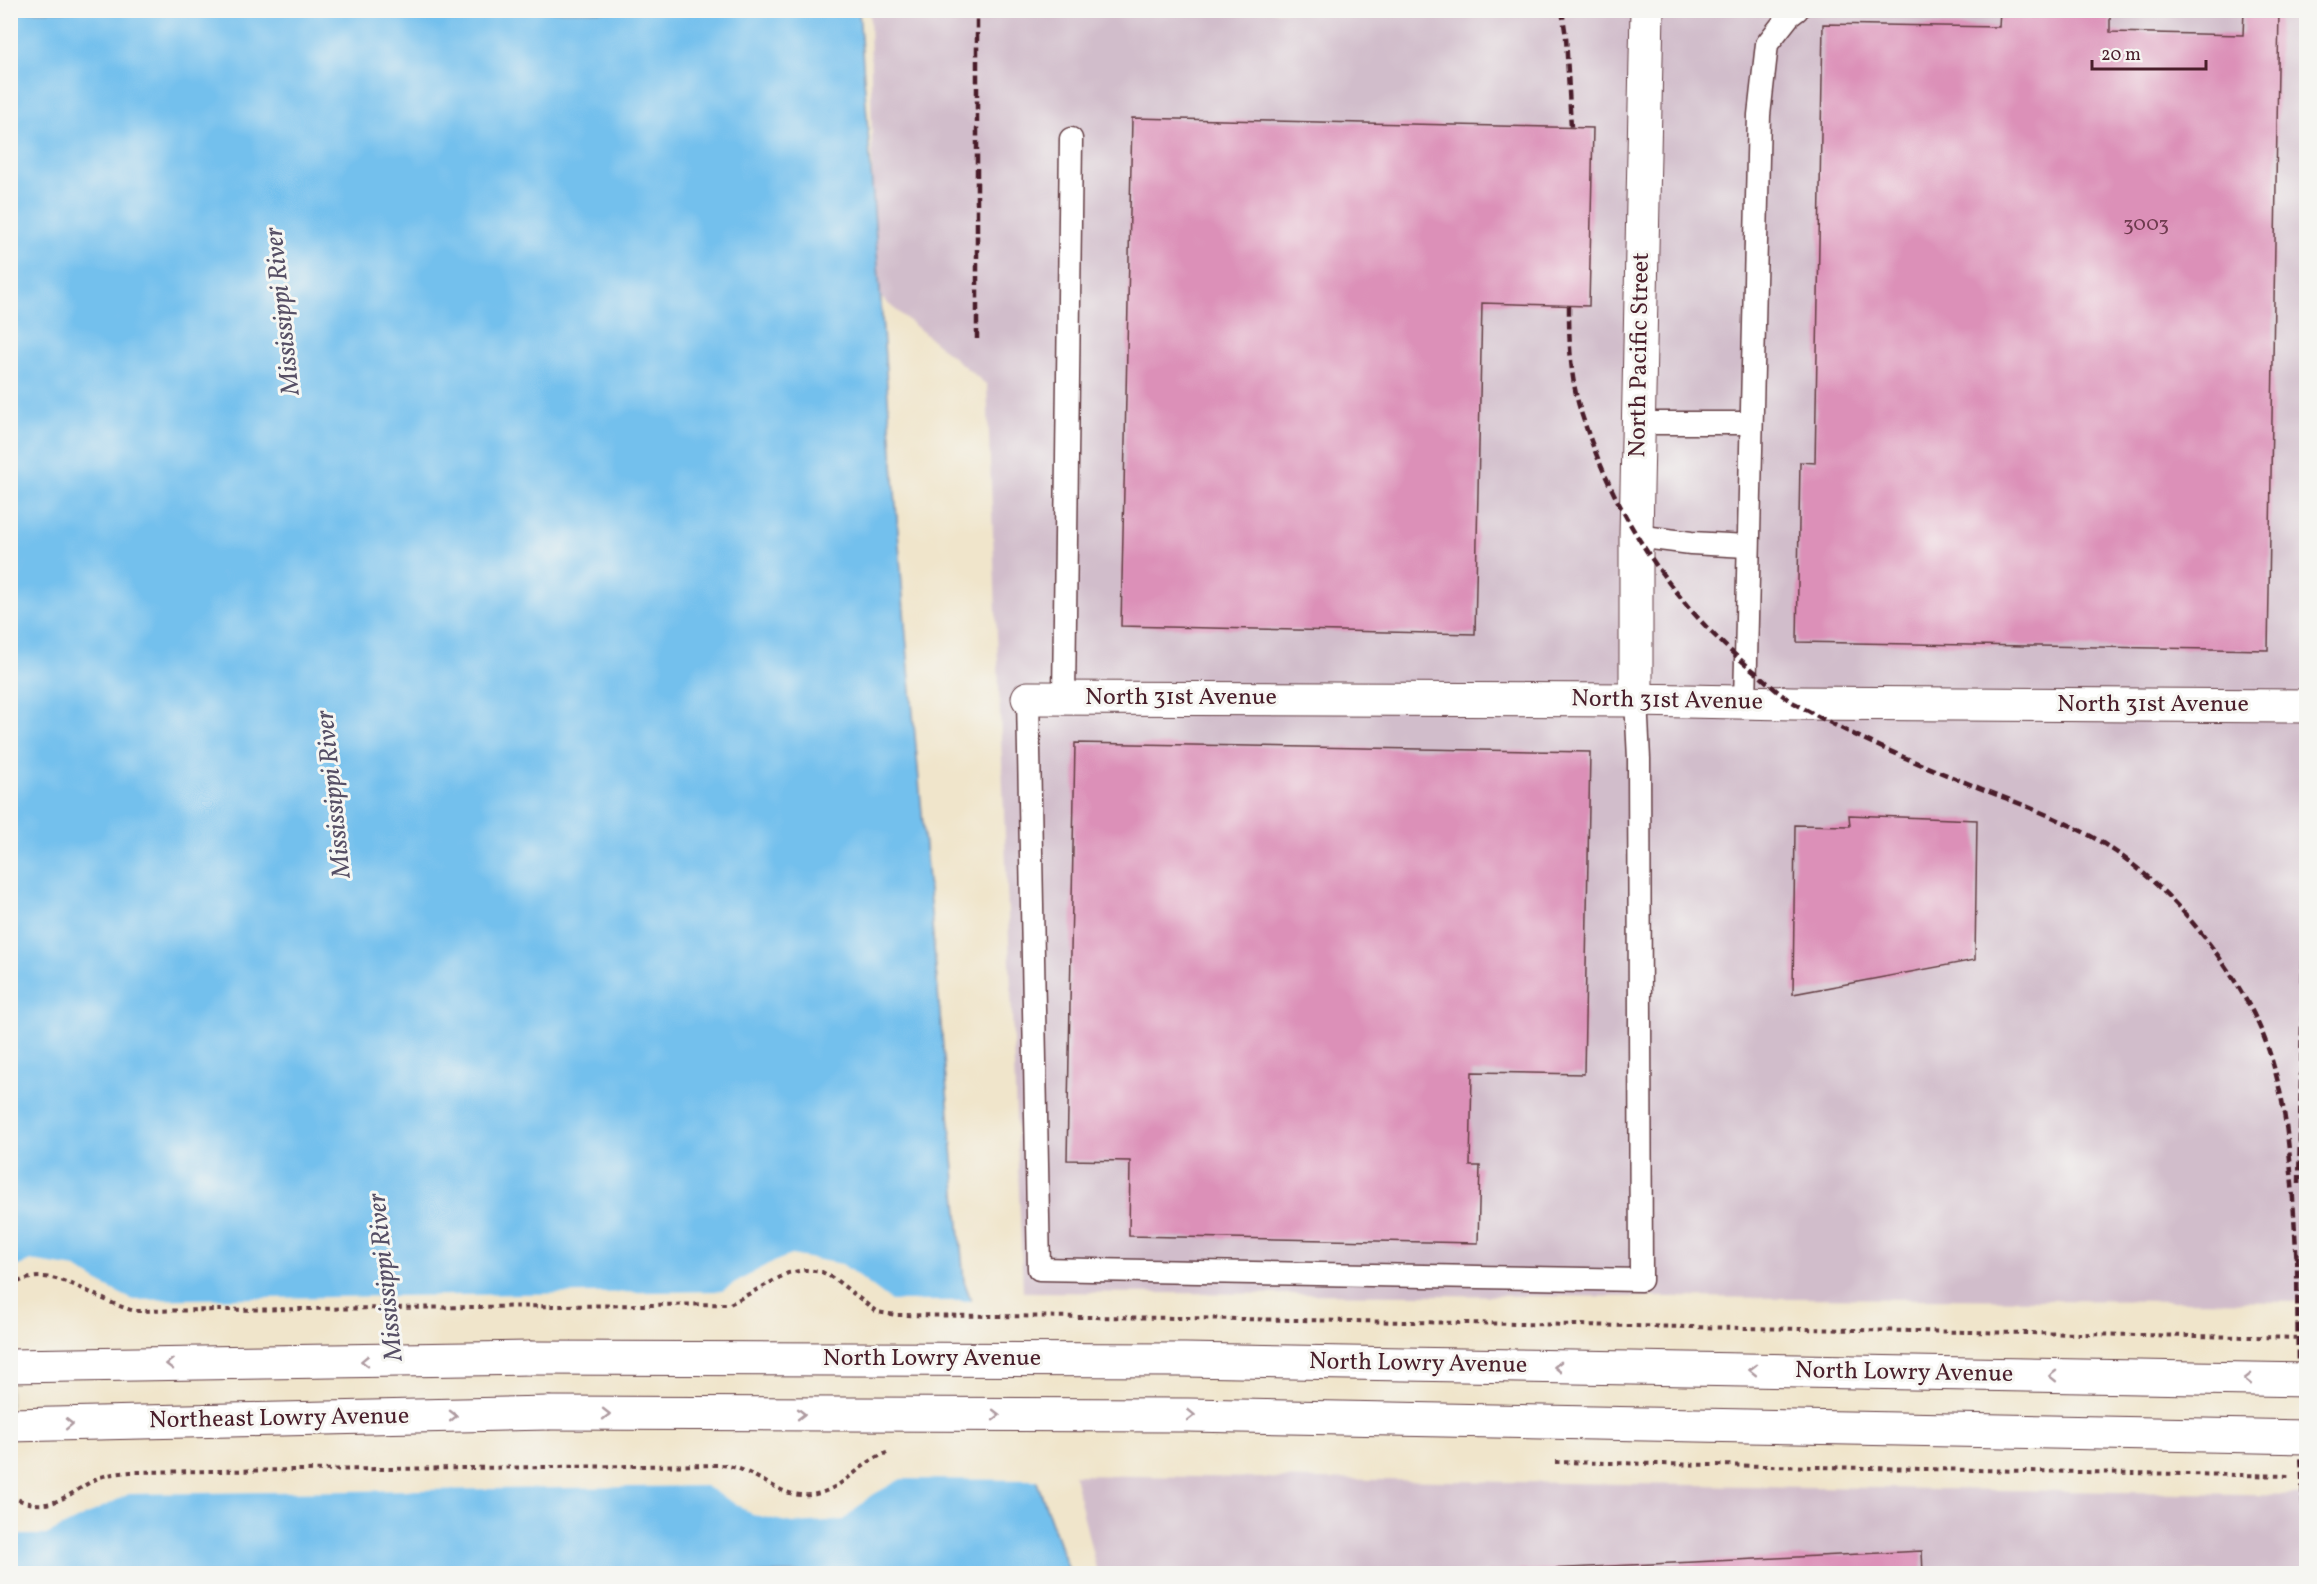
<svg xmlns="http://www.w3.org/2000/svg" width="2317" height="1584" font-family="Vollkorn,serif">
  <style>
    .industrial { fill: #d1bdcb }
    .water { fill: #73c0ed; stroke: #5e708c; stroke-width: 1.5 }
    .pier { fill: #f0e5cb }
    .building { fill: #dc90b8 }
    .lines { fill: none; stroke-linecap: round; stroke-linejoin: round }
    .service-casing { stroke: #633d43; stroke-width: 25 }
    .minor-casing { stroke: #633d43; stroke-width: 35 }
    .tertiary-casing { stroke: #633d43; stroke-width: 35 }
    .secondary-casing { stroke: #633d43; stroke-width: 35 }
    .service { stroke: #fff; stroke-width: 22 }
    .minor { stroke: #fff; stroke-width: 33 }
    .tertiary { stroke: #fff; stroke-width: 33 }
    .secondary { stroke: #fff; stroke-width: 33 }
    .rail { stroke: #4a1f2b; stroke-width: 4.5; stroke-dasharray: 9 4.5; stroke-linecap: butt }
    .secondary-bridge-casing { stroke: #633d43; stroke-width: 35; stroke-linecap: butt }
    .path-bridge { stroke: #633d43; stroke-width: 4; stroke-dasharray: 4.5 4.5; stroke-linecap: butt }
    .secondary-bridge { stroke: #fff; stroke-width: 33 }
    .oneway { stroke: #ae9aa0 }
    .labels { text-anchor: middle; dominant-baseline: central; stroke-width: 6; stroke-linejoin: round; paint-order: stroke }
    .number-label { font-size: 21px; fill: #6e3b4e }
    .street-label { font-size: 24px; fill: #4a1f2b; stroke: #f6f6f2 }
    .water-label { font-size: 26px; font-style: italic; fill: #564f65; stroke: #f6f6f2 }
  </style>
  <rect width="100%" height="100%" fill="#f6f6f2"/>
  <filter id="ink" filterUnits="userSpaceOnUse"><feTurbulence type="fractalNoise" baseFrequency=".0167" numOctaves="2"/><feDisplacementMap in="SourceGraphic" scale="12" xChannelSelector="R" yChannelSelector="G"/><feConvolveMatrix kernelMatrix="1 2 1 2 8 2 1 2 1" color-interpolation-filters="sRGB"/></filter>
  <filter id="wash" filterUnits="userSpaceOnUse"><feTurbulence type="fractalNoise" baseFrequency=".008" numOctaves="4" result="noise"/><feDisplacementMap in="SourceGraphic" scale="24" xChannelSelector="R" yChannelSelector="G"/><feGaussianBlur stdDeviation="1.35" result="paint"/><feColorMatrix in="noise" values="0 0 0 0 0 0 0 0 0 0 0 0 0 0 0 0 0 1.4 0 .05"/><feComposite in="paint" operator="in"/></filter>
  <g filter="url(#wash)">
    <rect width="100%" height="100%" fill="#f0e5cb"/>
    <!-- industrial -->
    <g class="industrial">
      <polygon points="870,11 2306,11 2306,1302 1023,1292 987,385 874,292"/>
      <polygon points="1074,1475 2306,1495 2306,1573 1097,1573"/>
    </g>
    <!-- water -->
    <polygon class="water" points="11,11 859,11 905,624 964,1281 1070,1573 11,1574"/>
    <!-- pier -->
    <polygon class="pier" points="791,1255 842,1264 891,1301 974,1301 1039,1480 901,1479 869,1497 844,1520 792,1523 754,1515 705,1486 129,1494 46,1535 11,1535 11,1269 31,1261 76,1268 105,1286 133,1300 722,1291 768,1264"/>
    <g id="blocks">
      <!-- building -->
      <g class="building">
        <polygon points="2000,10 2110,10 2110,32 2243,35 2244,10 2279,10 2268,650 1797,642 1800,462 1815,463 1823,24 1999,27"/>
        <polygon points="1132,118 1593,128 1589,306 1482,303 1475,634 1121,626"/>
        <polygon points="1075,743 1590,752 1584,1074 1472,1072 1470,1166 1480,1166 1478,1243 1129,1236 1130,1161 1067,1160"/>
        <polygon points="1849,815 1977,820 1975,960 1793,994 1795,825 1850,826"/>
        <polygon points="1922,1551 1923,1574 1488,1574 1488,1572"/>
      </g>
    </g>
  </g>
  <g filter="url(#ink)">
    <use href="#blocks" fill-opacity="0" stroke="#633d43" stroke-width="1.5"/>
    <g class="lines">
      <!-- service casing -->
      <g class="service-casing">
        <g id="service">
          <polyline points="1638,423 1751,423"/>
          <polyline points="1636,536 1691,543 1747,546"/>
          <polyline points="1064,697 1071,139"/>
          <polyline points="1028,698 1039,1269 1641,1280 1639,759 1636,700"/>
          <polyline points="1745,702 1759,115 1767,44 1789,16 1797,10"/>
        </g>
      </g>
      <!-- minor casing -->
      <g class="minor-casing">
        <polyline id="minor" points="1028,698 1636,700"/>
      </g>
      <!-- tertiary casing -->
      <g class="tertiary-casing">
        <polyline id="tertiary" points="1647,10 1636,536 1636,700 1793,703 2306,706"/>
      </g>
      <!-- secondary casing -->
      <g class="secondary-casing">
        <g id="secondary">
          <polyline points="10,1366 529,1358"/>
          <polyline points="10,1425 548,1413"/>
        </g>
      </g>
      <!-- service -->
      <use href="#service" class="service"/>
      <!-- minor -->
      <use href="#minor" class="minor"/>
      <!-- tertiary -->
      <use href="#tertiary" class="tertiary"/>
      <!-- secondary -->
      <use href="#secondary" class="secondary"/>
      <!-- rail -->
      <g class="rail">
        <polyline points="1562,10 1566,37 1571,127"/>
        <path d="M1569,306C1569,339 1570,377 1580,409C1613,514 1674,608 1760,676C1771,686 1783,697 1796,704C1848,734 1906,759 1962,781C2013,802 2071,820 2116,852C2173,892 2218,948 2251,1009C2292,1086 2291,1180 2297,1264"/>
        <polyline points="977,339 977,10"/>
        <polyline points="2299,1184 2306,812"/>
        <polyline points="2297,1256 2298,1379 2306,1574"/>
      </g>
      <!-- secondary-bridge casing -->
      <g class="secondary-bridge-casing">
        <g id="secondary-bridge">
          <polyline points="529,1358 1185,1360 2306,1380"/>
          <polyline points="548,1413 1188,1415 2306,1437"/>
        </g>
      </g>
      <!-- path-bridge -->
      <g class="path-bridge">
        <path d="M10,1287C52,1257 95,1303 136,1311L730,1304L788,1273L805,1270L822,1272L836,1280L877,1312L896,1315L1184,1318L2306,1338"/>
        <polyline points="1555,1462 2291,1476"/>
        <path d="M10,1496C49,1515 62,1498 94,1480C105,1474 119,1473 131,1472L720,1465C756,1466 781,1505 820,1493C846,1486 862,1461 887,1453"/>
      </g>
      <!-- secondary-bridge -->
      <use href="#secondary-bridge" class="secondary-bridge"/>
    </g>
    <!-- one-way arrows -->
    <defs><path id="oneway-chevron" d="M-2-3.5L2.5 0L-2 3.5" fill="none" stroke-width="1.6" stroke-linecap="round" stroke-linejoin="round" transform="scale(1.5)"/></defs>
    <g class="oneway">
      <use href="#oneway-chevron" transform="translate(365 1361) rotate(179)"/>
      <use href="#oneway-chevron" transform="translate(170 1364) rotate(179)"/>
      <use href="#oneway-chevron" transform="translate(1558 1367) rotate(-179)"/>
      <use href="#oneway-chevron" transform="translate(1753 1370) rotate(-179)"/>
      <use href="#oneway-chevron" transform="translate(2053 1376) rotate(-179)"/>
      <use href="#oneway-chevron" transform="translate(2248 1379) rotate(-179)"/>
      <use href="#oneway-chevron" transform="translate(606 1414)"/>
      <use href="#oneway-chevron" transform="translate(801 1414)"/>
      <use href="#oneway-chevron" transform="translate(996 1415)"/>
      <use href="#oneway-chevron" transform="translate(1191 1415) rotate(1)"/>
      <use href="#oneway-chevron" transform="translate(453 1416) rotate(-1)"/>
      <use href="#oneway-chevron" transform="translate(69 1424) rotate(-1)"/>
    </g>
  </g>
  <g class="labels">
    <!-- number labels -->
    <g class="number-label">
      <text x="2146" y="224">3003</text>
    </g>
    <!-- street labels -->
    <g class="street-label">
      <text transform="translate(1640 355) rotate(-89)">North Pacific Street</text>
      <text x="1181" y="698">North 31st Avenue</text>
      <text transform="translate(1667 701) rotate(1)">North 31st Avenue</text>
      <text x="2153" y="705">North 31st Avenue</text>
      <text x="932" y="1359">North Lowry Avenue</text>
      <text transform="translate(1418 1364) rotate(1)">North Lowry Avenue</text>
      <text transform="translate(1904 1373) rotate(1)">North Lowry Avenue</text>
      <text transform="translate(279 1419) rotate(-1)">Northeast Lowry Avenue</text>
    </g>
    <!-- water labels -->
    <g class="water-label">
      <text transform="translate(283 311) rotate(-96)">Mississippi River</text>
      <text transform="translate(334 794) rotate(-96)">Mississippi River</text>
      <text transform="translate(386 1277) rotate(-96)">Mississippi River</text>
    </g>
  </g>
  <!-- margin -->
  <rect width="2317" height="1584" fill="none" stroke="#f6f6f2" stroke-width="36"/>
  <!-- scale -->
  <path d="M2092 60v9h114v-9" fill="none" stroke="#4a1f2b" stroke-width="3"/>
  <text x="2101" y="60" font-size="18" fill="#4a1f2b" stroke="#f6f6f2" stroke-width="4.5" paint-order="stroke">20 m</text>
</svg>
